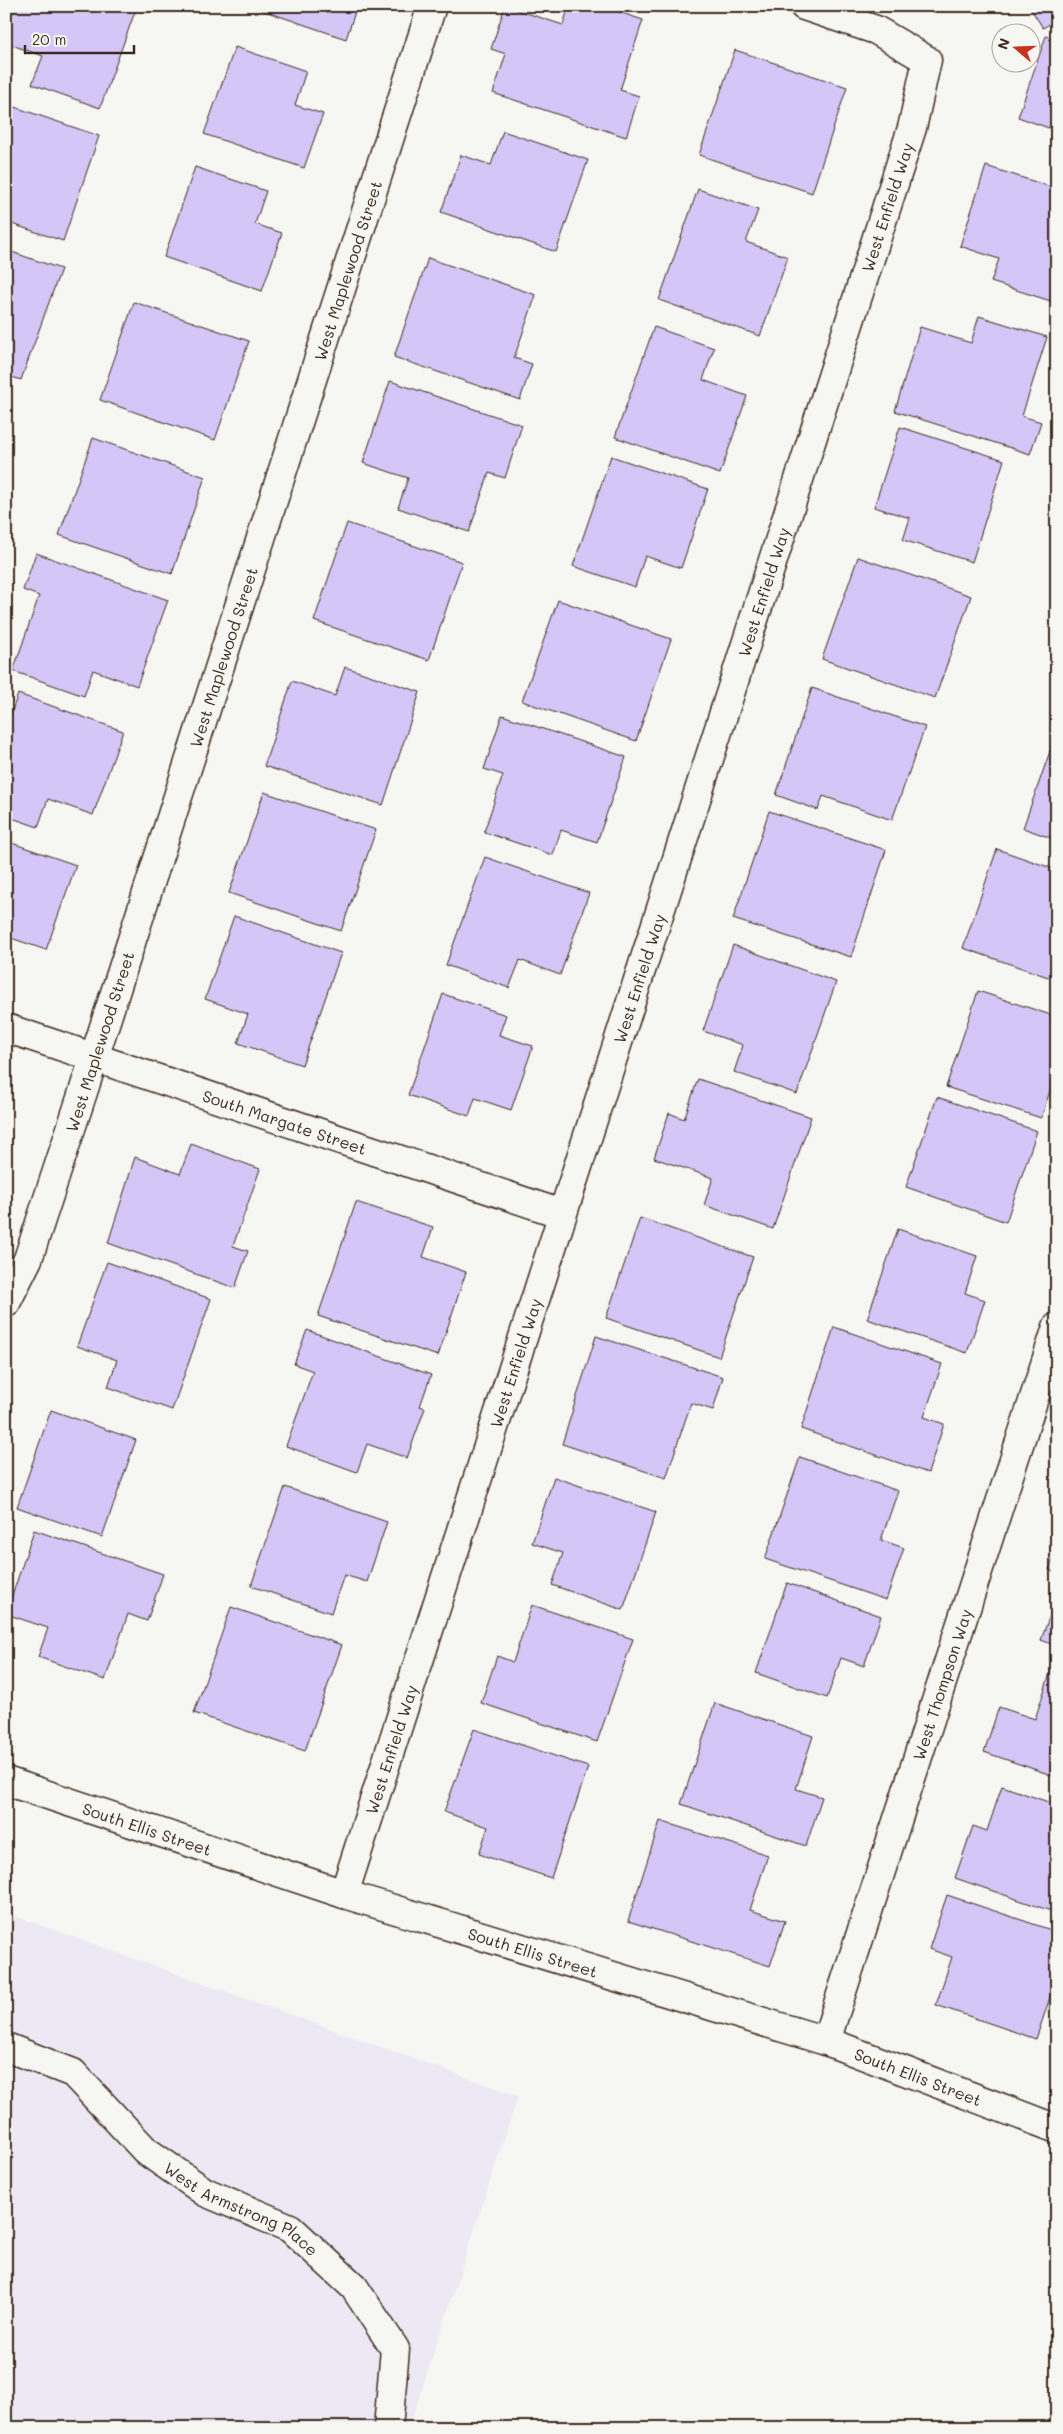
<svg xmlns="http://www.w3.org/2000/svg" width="1063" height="2434" font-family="Mali,sans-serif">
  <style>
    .built { fill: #ece8f4 }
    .building { fill: #d5c6f8; stroke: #3b2a1e }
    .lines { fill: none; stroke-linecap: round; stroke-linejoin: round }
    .minor-casing { stroke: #3b2a1e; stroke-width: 31 }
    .minor { stroke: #f6f6f2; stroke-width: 28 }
    .labels { text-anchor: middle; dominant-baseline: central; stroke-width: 5; stroke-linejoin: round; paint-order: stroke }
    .street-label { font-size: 16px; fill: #3b2a1e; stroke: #f6f6f2 }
  </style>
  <rect width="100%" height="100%" fill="#f6f6f2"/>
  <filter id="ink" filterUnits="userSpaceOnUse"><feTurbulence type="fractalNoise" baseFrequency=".02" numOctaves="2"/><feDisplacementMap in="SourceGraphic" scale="10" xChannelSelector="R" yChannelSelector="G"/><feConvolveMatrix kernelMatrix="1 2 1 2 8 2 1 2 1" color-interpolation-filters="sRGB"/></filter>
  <g filter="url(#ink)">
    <!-- built -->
    <polygon class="built" points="6,1913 518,2096 409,2428 6,2428"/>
    <!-- building -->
    <g class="building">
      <polygon points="15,6 137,6 100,108 32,84 43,56 6,43 6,31"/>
      <polygon points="250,6 357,6 346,39"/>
      <polygon points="505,6 563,25 569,6 601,6 643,20 620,90 639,96 626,137 493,93 506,54 491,49"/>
      <polygon points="1029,6 1057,6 1057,19 1043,28"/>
      <polygon points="1046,36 1057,39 1057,131 1018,117"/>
      <polygon points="235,47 306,71 295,105 323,114 304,168 204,134"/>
      <polygon points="735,50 847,87 812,193 699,155"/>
      <polygon points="6,104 99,136 63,241 6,222"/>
      <polygon points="503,131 588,160 556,252 441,212 461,155 491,165"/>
      <polygon points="1057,141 1057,164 1050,161"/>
      <polygon points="986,166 1057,189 1057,303 991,282 999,259 960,246"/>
      <polygon points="195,167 266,191 255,224 282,233 262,291 164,257"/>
      <polygon points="698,189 758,210 746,242 788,257 760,336 659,300"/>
      <polygon points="6,250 61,269 21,380 6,375"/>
      <polygon points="428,258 536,295 514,358 532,364 520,400 394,357"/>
      <polygon points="134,302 249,341 215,440 100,400"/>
      <polygon points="979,316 1047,337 1022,416 1041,422 1030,454 895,411 920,327 971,343"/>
      <polygon points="654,327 714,348 703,380 747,396 720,474 615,437"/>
      <polygon points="390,381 522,425 505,478 489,473 469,532 398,508 408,478 363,463"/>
      <polygon points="900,427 1004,460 972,562 903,540 910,518 874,507"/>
      <polygon points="93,438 205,477 172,574 59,535"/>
      <polygon points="611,456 708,489 681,568 645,556 635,587 573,566"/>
      <polygon points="347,523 462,562 429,660 314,621"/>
      <polygon points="36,553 168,600 137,686 93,670 84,696 13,671 39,596 23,590"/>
      <polygon points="858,557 971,596 935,698 822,659"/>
      <polygon points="558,600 671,639 636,741 522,701"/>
      <polygon points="345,667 420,692 383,805 264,766 292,681 335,696"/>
      <polygon points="812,688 925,727 892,820 823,796 818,810 776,795"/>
      <polygon points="18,694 123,731 93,815 48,799 38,827 6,816 6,727"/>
      <polygon points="502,715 626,757 597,842 561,830 553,855 484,832 503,775 484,769"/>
      <polygon points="1054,740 1057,741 1057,840 1023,828"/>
      <polygon points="264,792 376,830 341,931 229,893"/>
      <polygon points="769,811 886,850 851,957 733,919"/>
      <polygon points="6,841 76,865 46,950 8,937 6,943"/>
      <polygon points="997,849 1057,870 1057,980 963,948"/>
      <polygon points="485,857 589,893 560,975 520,960 509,988 446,965"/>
      <polygon points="234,916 341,953 302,1065 238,1043 248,1014 205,999"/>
      <polygon points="733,945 836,982 797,1094 734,1072 743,1045 703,1031"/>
      <polygon points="978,991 1057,1017 1057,1070 1041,1118 946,1087"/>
      <polygon points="443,994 506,1015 499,1035 533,1046 511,1110 475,1098 469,1116 408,1095"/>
      <polygon points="698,1079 811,1117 773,1229 704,1205 713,1178 654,1158 669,1113 684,1119"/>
      <polygon points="937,1097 1037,1131 1006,1222 906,1187"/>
      <polygon points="191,1144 260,1169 233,1246 248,1251 235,1288 108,1243 135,1157 180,1174"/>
      <polygon points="356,1202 433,1227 423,1257 466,1272 438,1356 318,1316"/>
      <polygon points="640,1218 753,1257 719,1357 606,1318"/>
      <polygon points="898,1229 977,1256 965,1293 985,1300 967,1353 867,1319"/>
      <polygon points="107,1262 211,1299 172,1410 108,1387 117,1360 77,1346"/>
      <polygon points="834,1327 942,1364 924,1417 944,1424 928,1473 801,1429"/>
      <polygon points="307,1330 431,1375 420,1406 425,1408 407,1458 367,1444 357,1472 286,1446 313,1371 294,1364"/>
      <polygon points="596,1336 723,1377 713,1410 691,1403 666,1478 562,1444"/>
      <polygon points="51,1410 136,1440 102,1537 17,1507"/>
      <polygon points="800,1457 898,1491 881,1540 904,1548 886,1600 765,1559"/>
      <polygon points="554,1477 656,1512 623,1610 552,1585 563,1553 532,1543"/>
      <polygon points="285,1487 387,1522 367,1582 344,1575 331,1613 251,1586"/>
      <polygon points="34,1530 163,1574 147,1621 128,1614 105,1680 38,1657 48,1628 6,1614"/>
      <polygon points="1057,1545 1057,1573 1049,1570"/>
      <polygon points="787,1583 881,1616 864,1666 841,1658 827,1698 756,1673"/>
      <polygon points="1055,1601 1057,1601 1057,1646 1041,1640"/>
      <polygon points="532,1605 633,1639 597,1742 481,1703 497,1656 513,1662"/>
      <polygon points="231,1607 342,1645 305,1751 194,1713"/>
      <polygon points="1054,1661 1057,1662 1057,1777 984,1752 999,1707 1035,1719"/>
      <polygon points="715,1703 813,1736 796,1789 822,1797 806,1846 681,1804"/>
      <polygon points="474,1729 588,1767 551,1878 479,1854 488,1827 444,1812"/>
      <polygon points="1002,1786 1057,1805 1057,1913 955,1878 973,1826 987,1831"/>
      <polygon points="660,1821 768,1855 750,1910 785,1921 770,1966 628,1921"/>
      <polygon points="947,1895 1057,1932 1057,1977 1036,2039 936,2005 952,1957 929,1949"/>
    </g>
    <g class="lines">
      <!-- minor casing -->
      <g class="minor-casing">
        <g id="minor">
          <path id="s1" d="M6,1028L562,1214"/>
          <path id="s2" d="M6,1303L28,1259L84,1089L432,6"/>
          <path id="s3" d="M6,1781L344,1894L826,2041L1057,2129"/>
          <path id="s4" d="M344,1894L912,128L927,60L876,30L804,6"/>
          <path id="s5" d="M826,2041L1057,1327"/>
          <path id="s6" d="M6,2047L73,2073L146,2151L205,2192L290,2228L354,2287L395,2349L388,2428"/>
        </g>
      </g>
      <!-- minor -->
      <use href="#minor" class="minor"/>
    </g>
  </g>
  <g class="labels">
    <!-- street labels -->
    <g class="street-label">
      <text stroke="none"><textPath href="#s4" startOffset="1772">West Enfield Way</textPath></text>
      <text stroke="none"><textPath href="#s2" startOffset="1088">West Maplewood Street</textPath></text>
      <text stroke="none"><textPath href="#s4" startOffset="1368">West Enfield Way</textPath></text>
      <text stroke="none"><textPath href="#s2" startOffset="682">West Maplewood Street</textPath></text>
      <text stroke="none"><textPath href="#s4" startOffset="962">West Enfield Way</textPath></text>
      <text stroke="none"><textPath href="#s2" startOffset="278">West Maplewood Street</textPath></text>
      <text stroke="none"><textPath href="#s1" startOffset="294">South Margate Street</textPath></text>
      <text stroke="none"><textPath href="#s4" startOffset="558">West Enfield Way</textPath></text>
      <text stroke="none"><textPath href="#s5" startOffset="375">West Thompson Way</textPath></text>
      <text stroke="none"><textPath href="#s4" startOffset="152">West Enfield Way</textPath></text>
      <text stroke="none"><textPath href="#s3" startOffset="149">South Ellis Street</textPath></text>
      <text stroke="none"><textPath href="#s3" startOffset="554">South Ellis Street</textPath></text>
      <text stroke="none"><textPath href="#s3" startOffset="959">South Ellis Street</textPath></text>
      <text stroke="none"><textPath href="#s6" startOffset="291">West Armstrong Place</textPath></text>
    </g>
  </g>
  <!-- margin -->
  <rect width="1063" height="2434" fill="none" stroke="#f6f6f2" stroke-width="25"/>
  <rect x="12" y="12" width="1038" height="2409" fill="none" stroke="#3b2a1e" stroke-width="2" filter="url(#ink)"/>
  <!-- north arrow -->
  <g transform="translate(1016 48) rotate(289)"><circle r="24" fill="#f6f6f2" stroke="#aba49d"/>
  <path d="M0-4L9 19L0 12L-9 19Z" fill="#c8321e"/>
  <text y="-8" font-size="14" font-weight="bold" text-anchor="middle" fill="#3b2a1e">N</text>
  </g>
  <!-- scale -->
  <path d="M25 45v8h109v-8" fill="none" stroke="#3b2a1e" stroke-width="2.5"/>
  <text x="32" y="45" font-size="15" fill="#3b2a1e" stroke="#f6f6f2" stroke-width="4" paint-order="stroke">20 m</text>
</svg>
